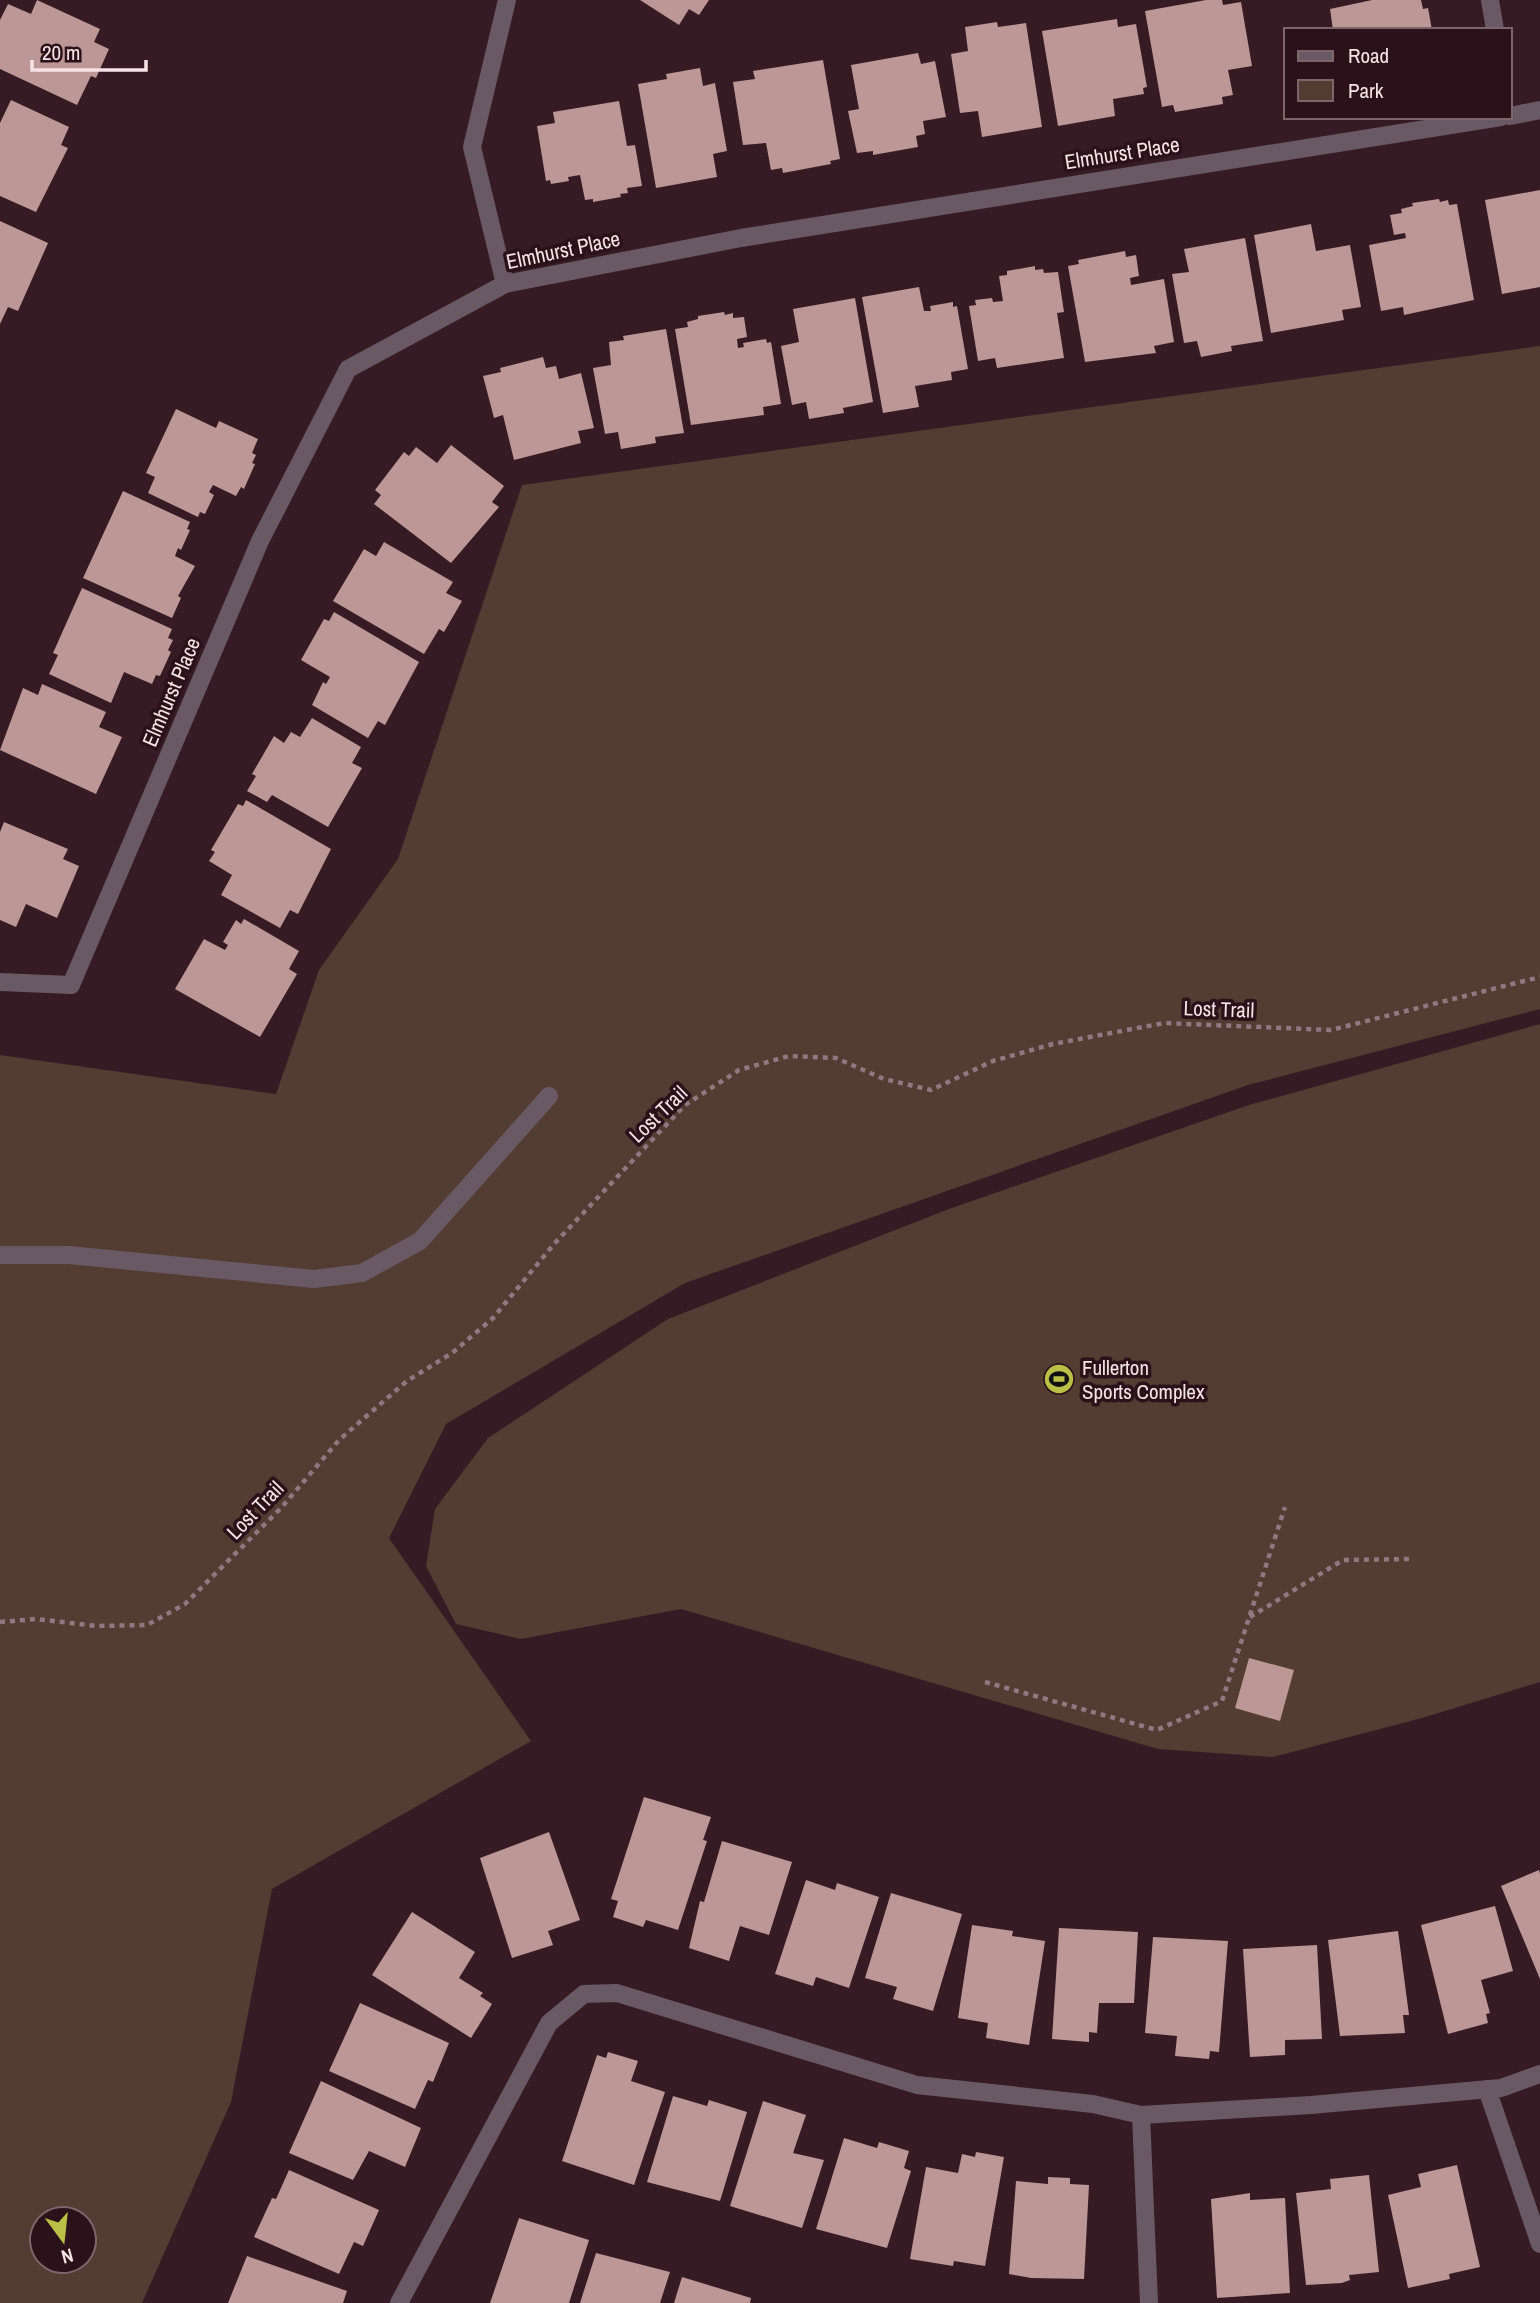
<svg xmlns="http://www.w3.org/2000/svg" width="1540" height="2303" font-family="'Archivo Narrow',sans-serif">
  <style>
    .green { fill: #533c32; fill-rule: evenodd }
    .building { fill: #bc9795 }
    .lines { fill: none; stroke-linecap: round; stroke-linejoin: round }
    .path { stroke: #907880; stroke-width: 4.5; stroke-dasharray: 5 5; stroke-linecap: butt }
    .service { stroke: #695964; stroke-width: 18 }
    .minor { stroke: #695964; stroke-width: 18 }
    .labels { text-anchor: middle; dominant-baseline: central; stroke-width: 7; stroke-linejoin: round; paint-order: stroke }
    .street-label { font-size: 21px; fill: #f6e3e8; stroke: #2b121a }
    .poi-label { font-size: 21px; fill: #f6e3e8; stroke: #2b121a; text-anchor: start }
  </style>
  <rect width="100%" height="100%" fill="#361b24"/>
  <!-- green -->
  <g class="green">
    <path d="M1540,346V1009L1248,1085L685,1283L446,1424L389,1538L531,1741L272,1889L231,2102L142,2303H0V1055L276,1094L319,970L398,859L522,485ZM42,2219H84V2261H42Z"/>
    <polygon points="1540,1024 1540,1682 1422,1718 1273,1757 1158,1749 681,1609 521,1639 456,1624 426,1566 435,1509 488,1438 668,1319 949,1209 1249,1105"/>
  </g>
  <!-- building -->
  <g class="building">
    <polygon points="37,0 100,29 94,42 109,49 96,78 91,76 77,105 0,69 0,20 8,4 31,14"/>
    <polygon points="640,0 709,0 699,15 689,9 679,25"/>
    <polygon points="1206,0 1222,0 1223,5 1241,2 1252,66 1228,70 1233,95 1222,97 1223,104 1175,112 1173,105 1162,107 1145,11"/>
    <polygon points="1372,0 1421,0 1423,9 1428,8 1432,30 1333,30 1330,9"/>
    <polygon points="1117,19 1118,27 1136,24 1147,87 1143,88 1144,94 1113,99 1115,116 1058,126 1042,31"/>
    <polygon points="997,22 998,27 1026,23 1042,127 982,137 978,111 960,113 951,54 968,51 965,27"/>
    <polygon points="918,53 921,64 935,61 946,117 923,121 925,134 916,136 918,147 873,155 873,151 857,153 848,111 859,109 851,65"/>
    <polygon points="823,60 840,159 830,161 831,164 783,173 782,168 771,170 766,143 743,145 733,82 755,79 753,71"/>
    <polygon points="700,68 703,86 715,83 727,151 713,154 717,177 656,188 638,84 667,79 666,74"/>
    <polygon points="11,100 69,127 61,145 68,148 36,212 0,196 0,123"/>
    <polygon points="619,101 627,146 635,145 642,186 627,188 628,193 620,194 621,197 593,202 593,199 585,200 580,175 568,177 569,181 551,184 550,180 546,181 537,126 555,123 553,112"/>
    <polygon points="1540,190 1540,287 1502,294 1485,200"/>
    <polygon points="1439,199 1440,202 1448,200 1449,205 1457,204 1474,300 1404,315 1403,307 1381,311 1369,245 1406,238 1405,233 1394,235 1390,215 1402,213 1401,209 1413,206 1412,203"/>
    <polygon points="0,221 48,243 18,311 8,307 0,324"/>
    <polygon points="1311,224 1316,251 1350,245 1361,307 1342,310 1344,320 1271,333 1254,235"/>
    <polygon points="1245,238 1263,341 1231,346 1232,351 1201,357 1197,341 1184,343 1172,274 1189,272 1184,249"/>
    <polygon points="1125,251 1126,257 1136,255 1139,276 1130,278 1131,285 1164,279 1174,342 1154,346 1156,353 1085,362 1068,266 1079,264 1078,260"/>
    <polygon points="1035,266 1035,270 1043,269 1044,273 1058,272 1064,312 1057,313 1064,358 997,368 995,358 978,361 969,306 976,305 975,300 992,298 993,302 1003,301 999,276 1007,275 1007,271"/>
    <polygon points="919,287 924,311 931,311 930,306 953,302 953,307 957,306 968,369 951,372 952,380 915,386 919,407 883,413 862,297"/>
    <polygon points="855,298 873,402 843,408 844,413 809,419 806,402 792,405 781,346 799,342 793,309"/>
    <polygon points="724,312 725,315 733,313 733,318 744,317 747,337 737,339 738,348 744,347 743,343 766,339 767,343 771,342 781,404 763,407 764,415 691,425 675,329 688,327 687,322 698,319 698,316"/>
    <polygon points="666,329 684,433 655,437 656,443 621,449 618,432 605,434 593,368 611,365 609,342 624,340 623,336"/>
    <polygon points="543,357 546,368 556,366 559,379 581,373 594,428 578,431 581,443 514,460 503,415 494,418 483,376 501,372 500,368"/>
    <polygon points="176,409 216,428 219,421 258,439 252,453 256,455 252,463 255,464 244,489 241,487 236,496 213,485 209,492 214,495 205,514 200,512 198,517 148,493 155,477 146,473"/>
    <polygon points="451,445 504,486 492,502 499,507 451,563 374,504 381,495 375,490 404,452 409,456 416,447 437,463"/>
    <polygon points="123,491 190,522 187,529 190,530 181,550 178,548 175,556 195,566 178,596 181,598 172,618 83,578"/>
    <polygon points="384,542 453,582 446,593 462,601 444,632 439,629 424,654 333,601 364,549 376,556"/>
    <polygon points="82,588 172,629 168,638 173,640 168,650 171,652 160,676 156,675 152,684 124,672 111,703 49,674 58,655 53,653"/>
    <polygon points="334,612 419,662 385,725 378,721 368,738 312,705 323,682 326,684 330,677 301,660 324,619 329,621"/>
    <polygon points="42,684 106,712 99,727 122,737 96,794 0,750 23,688 38,695"/>
    <polygon points="312,718 361,747 352,763 362,768 328,827 272,795 267,802 247,791 256,776 252,774 274,736 284,743 291,732 300,737"/>
    <polygon points="246,800 331,849 298,914 290,910 280,928 221,895 232,875 209,861 215,852 211,850 238,804 243,806"/>
    <polygon points="4,822 68,849 63,859 79,866 57,918 26,904 16,927 0,920 0,832"/>
    <polygon points="244,919 299,951 289,969 297,974 260,1037 175,989 204,939 225,950 228,945 223,942 236,920 241,924"/>
    <polygon points="1249,1658 1294,1670 1280,1721 1235,1708"/>
    <polygon points="644,1797 711,1817 703,1840 707,1841 678,1930 646,1920 643,1927 613,1917 618,1901 611,1899"/>
    <polygon points="549,1832 580,1920 548,1931 553,1945 512,1958 480,1858"/>
    <polygon points="722,1841 792,1862 769,1935 740,1926 729,1961 689,1948 700,1901 704,1902"/>
    <polygon points="1539,1870 1540,1874 1540,1979 1501,1886"/>
    <polygon points="806,1880 835,1890 837,1883 879,1897 849,1988 816,1977 813,1986 775,1974"/>
    <polygon points="891,1893 962,1914 933,2011 893,1999 897,1987 865,1978"/>
    <polygon points="1495,1906 1513,1971 1481,1980 1490,2013 1486,2014 1488,2023 1448,2034 1421,1925"/>
    <polygon points="412,1912 475,1952 459,1978 483,1993 480,1996 492,2004 471,2038 372,1975"/>
    <polygon points="972,1925 1013,1931 1012,1936 1045,1941 1029,2045 986,2038 988,2023 958,2018"/>
    <polygon points="1059,1928 1138,1932 1134,2003 1099,2003 1097,2033 1089,2032 1089,2042 1052,2039"/>
    <polygon points="1398,1931 1409,2015 1403,2015 1405,2033 1340,2036 1328,1940"/>
    <polygon points="1153,1937 1228,1941 1219,2052 1210,2051 1209,2059 1175,2056 1177,2036 1145,2033"/>
    <polygon points="1317,1945 1322,2039 1285,2040 1285,2055 1250,2057 1243,1949"/>
    <polygon points="360,2003 449,2043 433,2082 428,2080 415,2109 329,2071"/>
    <polygon points="608,2052 638,2061 631,2081 665,2092 634,2185 562,2161 597,2055 606,2058"/>
    <polygon points="321,2081 421,2128 405,2167 369,2151 353,2180 289,2153"/>
    <polygon points="673,2096 707,2106 709,2100 747,2112 720,2201 647,2182"/>
    <polygon points="763,2101 806,2115 793,2153 824,2160 802,2228 730,2206"/>
    <polygon points="844,2138 877,2148 879,2142 909,2151 904,2168 911,2171 887,2248 816,2229"/>
    <polygon points="976,2152 1004,2157 985,2266 954,2261 953,2266 910,2259 926,2167 958,2173 962,2154 975,2157"/>
    <polygon points="1457,2165 1480,2267 1449,2274 1450,2279 1408,2288 1388,2195 1421,2187 1418,2174"/>
    <polygon points="289,2170 379,2210 363,2246 354,2242 339,2274 254,2237 272,2198 276,2199"/>
    <polygon points="1369,2175 1379,2272 1349,2275 1350,2280 1342,2283 1306,2285 1296,2193 1331,2189 1330,2179"/>
    <polygon points="1048,2177 1070,2178 1070,2184 1089,2185 1084,2279 1031,2278 1009,2274 1016,2181 1048,2184"/>
    <polygon points="1250,2193 1250,2200 1285,2198 1290,2293 1217,2298 1211,2199"/>
    <polygon points="519,2218 589,2240 569,2303 490,2303"/>
    <polygon points="596,2253 670,2272 660,2303 580,2303"/>
    <polygon points="247,2256 347,2291 343,2303 228,2303"/>
    <polygon points="682,2277 751,2298 750,2303 674,2303"/>
  </g>
  <g class="lines">
    <!-- path -->
    <g class="path">
      <polyline points="1250,1617 1343,1560 1409,1559"/>
      <polyline points="0,1622 36,1619 97,1626 147,1625 185,1604 282,1507 339,1440 407,1381 452,1353 493,1318 554,1244 685,1105 739,1070 789,1056 836,1058 884,1079 931,1090 993,1061 1053,1044 1164,1023 1331,1030 1540,977"/>
      <polyline points="985,1682 1157,1730 1222,1701 1285,1507"/>
    </g>
    <!-- service -->
    <polyline class="service" points="0,1255 69,1255 314,1279 362,1273 420,1241 549,1096"/>
    <!-- minor -->
    <g class="minor">
      <polyline points="1490,0 1495,30"/>
      <polyline points="1510,116 1540,110"/>
      <polyline points="505,284 472,147 507,0"/>
      <polyline points="0,982 71,985 260,541 348,369 505,284 741,238 1501,117"/>
      <polyline points="1487,2089 1540,2244"/>
      <polyline points="1141,2115 1149,2303"/>
      <polyline points="399,2303 549,2023 584,1994 617,1993 917,2085 1093,2104 1141,2115 1311,2105 1501,2088 1540,2074"/>
    </g>
  </g>
  <!-- icons -->
  <defs>
    <g id="stadium-disc" transform="scale(1.575)"><circle r="9.5" fill="#bac045" stroke="#2b121a"/><path d="M0-5a6.5 5 0 1 0 0 10a6.5 5 0 1 0 0-10ZM-3.5-1.8h7v3.6h-7Z" fill="#111"/></g>
  </defs>
  <g fill-rule="evenodd">
    <use href="#stadium-disc" x="1059" y="1379"/>
  </g>
  <g class="labels">
    <!-- street labels -->
    <g class="street-label">
      <text transform="translate(1122 153) rotate(-9)">Elmhurst Place</text>
      <text transform="translate(563 250) rotate(-12)">Elmhurst Place</text>
      <text transform="translate(171 692) rotate(-67)">Elmhurst Place</text>
      <text transform="translate(1219 1009) rotate(2)">Lost Trail</text>
      <text transform="translate(658 1114) rotate(-44)">Lost Trail</text>
      <text transform="translate(255 1510) rotate(-46)">Lost Trail</text>
    </g>
    <!-- poi labels -->
    <g class="poi-label">
      <text x="1082" y="1367">Fullerton<tspan x="1082" dy="24">Sports Complex</tspan></text>
    </g>
  </g>
  <!-- legend -->
  <rect x="1284" y="28" width="228" height="91" fill="#2b121a" stroke="#7c666c" stroke-width="2"/>
  <rect x="1298" y="51" width="35" height="10" fill="#695964" stroke="#7c666c" stroke-width="2"/>
  <text x="1348" y="63" font-size="21" fill="#f6e3e8">Road</text>
  <rect x="1298" y="80" width="35" height="21" fill="#533c32" stroke="#7c666c" stroke-width="2"/>
  <text x="1348" y="98" font-size="21" fill="#f6e3e8">Park</text>
  <!-- north arrow -->
  <g transform="translate(63 2240) rotate(165)"><circle r="33" fill="#2b121a" stroke="#7c666c" stroke-width="2"/>
  <path d="M0-5L12 26L0 18L-12 26Z" fill="#bac045"/>
  <text y="-10" font-size="19" font-weight="bold" text-anchor="middle" fill="#f6e3e8">N</text>
  </g>
  <!-- scale -->
  <path d="M32 60v10h114v-10" fill="none" stroke="#f6e3e8" stroke-width="3.5"/>
  <text x="42" y="60" font-size="21" fill="#f6e3e8" stroke="#2b121a" stroke-width="5" paint-order="stroke">20 m</text>
</svg>
